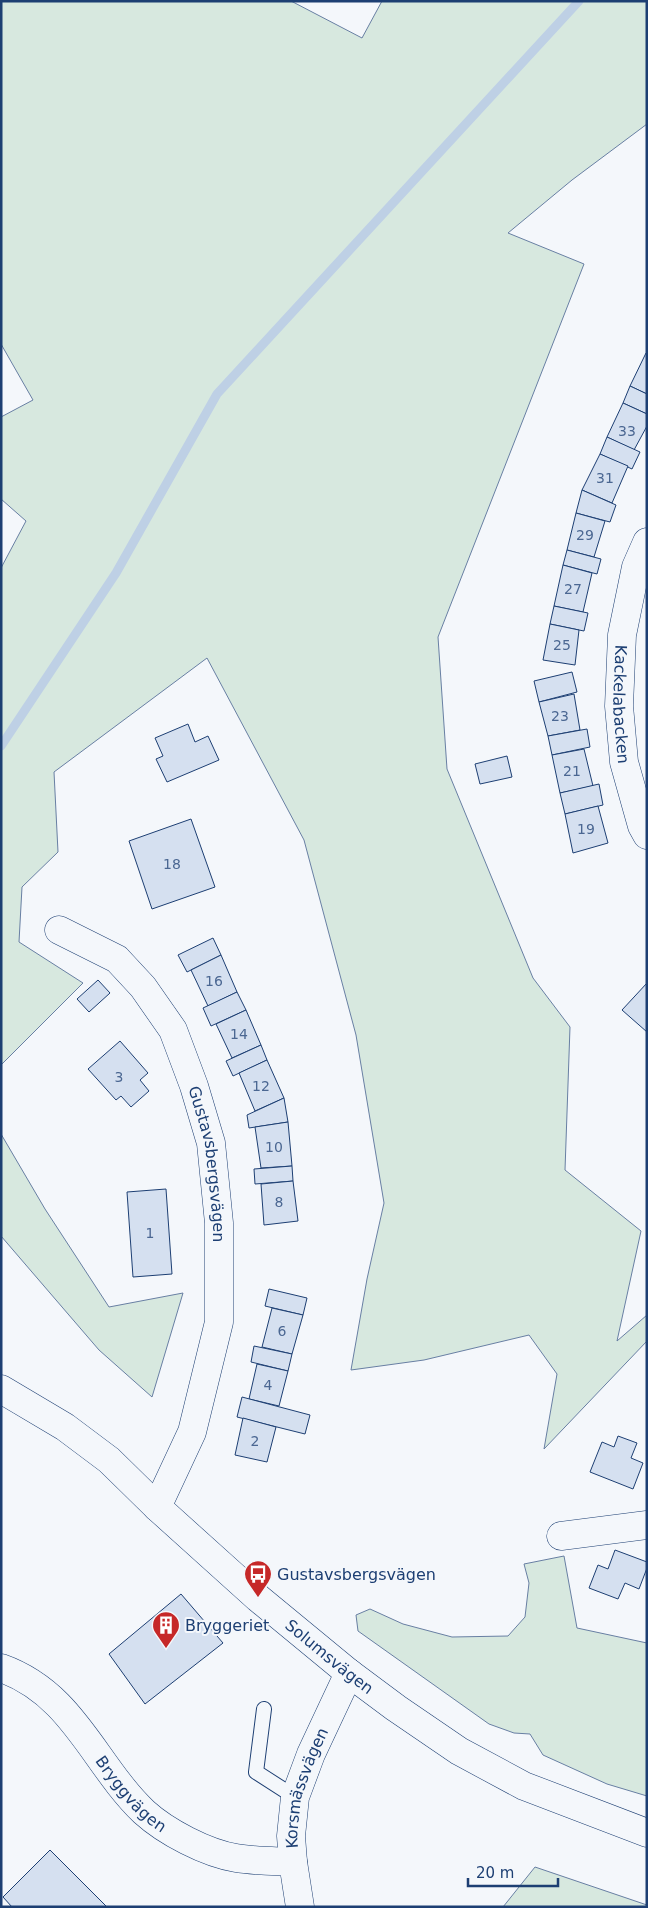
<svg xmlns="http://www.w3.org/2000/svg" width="648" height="1908" font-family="'DejaVu Sans',sans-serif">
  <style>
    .green { fill: #d7e8df; stroke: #687fa3 }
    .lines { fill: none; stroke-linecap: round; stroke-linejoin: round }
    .stream { stroke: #bed0e5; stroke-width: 9 }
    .building { fill: #d5e0f0; stroke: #1d3f73 }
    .lane-casing { stroke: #1d3f73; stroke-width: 16 }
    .street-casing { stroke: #1d3f73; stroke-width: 29 }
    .secondary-casing { stroke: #1d3f73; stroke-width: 29 }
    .lane { stroke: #f4f7fb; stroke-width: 14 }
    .street { stroke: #f4f7fb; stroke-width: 28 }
    .secondary { stroke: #f4f7fb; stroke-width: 28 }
    .labels { text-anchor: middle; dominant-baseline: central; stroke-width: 4; stroke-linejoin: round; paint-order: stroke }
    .number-label { font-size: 14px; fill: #4b6792 }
    .street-label { font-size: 16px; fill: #1d3f73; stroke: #f4f7fb }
    .poi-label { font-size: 16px; fill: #1d3f73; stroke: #f4f7fb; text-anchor: start }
  </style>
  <rect width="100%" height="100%" fill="#f4f7fb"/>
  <!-- green -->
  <g class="green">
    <polygon points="1,1 291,1 362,38 382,1 647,1 647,124 572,180 508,233 584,264 438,637 447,769 533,978 570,1027 565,1170 641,1231 617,1341 647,1315 647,1341 544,1449 557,1374 529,1335 424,1360 351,1370 367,1279 384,1203 356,1035 304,840 207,658 54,772 58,852 22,887 19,942 83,983 1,1065 1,568 26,521 1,499 1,417 33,400 1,344"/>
    <polygon points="1,1134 45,1209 109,1307 183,1293 152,1397 99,1350 1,1236"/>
    <polygon points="564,1556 577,1628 647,1643 647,1796 607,1784 543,1755 530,1734 514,1733 489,1724 358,1631 356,1615 370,1609 403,1624 452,1637 508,1636 525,1617 529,1583 524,1564"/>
    <polygon points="535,1867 647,1905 647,1907 503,1907"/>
  </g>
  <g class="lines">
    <!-- stream -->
    <polyline class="stream" points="1,746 116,573 217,394 579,1"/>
  </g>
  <!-- building -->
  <g class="building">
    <polygon points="646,353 647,353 647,394 630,386"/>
    <polygon points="630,386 647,394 647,414 623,403"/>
    <polygon points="623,403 647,414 647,426 634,450 607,437"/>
    <polygon points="607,437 640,452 632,469 600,454"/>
    <polygon points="600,454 628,466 612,503 582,490"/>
    <polygon points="582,490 616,505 610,522 576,513"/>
    <polygon points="576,513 605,521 594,557 567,550"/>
    <polygon points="567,550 601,559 597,574 563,565"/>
    <polygon points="563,565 592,573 583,612 554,606"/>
    <polygon points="554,606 588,613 584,631 550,624"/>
    <polygon points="550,624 579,630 575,665 543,660"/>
    <polygon points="572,672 577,692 539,702 534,681"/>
    <polygon points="574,694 580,730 548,736 539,702"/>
    <polygon points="188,724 195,742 208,736 219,760 167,782 156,759 163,756 155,738"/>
    <polygon points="587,729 590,747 552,755 548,736"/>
    <polygon points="584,749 593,786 560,793 552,755"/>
    <polygon points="507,756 512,777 480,784 475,764"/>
    <polygon points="599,784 603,805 565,814 560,793"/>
    <polygon points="598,806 608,843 573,853 565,814"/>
    <polygon points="191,819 215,887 152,909 129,841"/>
    <polygon points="213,938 221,955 187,972 178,955"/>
    <polygon points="221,955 237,992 208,1006 191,970"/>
    <polygon points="98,980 110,993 89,1012 77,999"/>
    <polygon points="647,983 647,1032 622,1010"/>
    <polygon points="237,992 246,1010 211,1026 203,1008"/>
    <polygon points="246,1010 261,1045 232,1058 216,1024"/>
    <polygon points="120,1041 148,1073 140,1080 149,1091 131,1107 121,1096 116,1100 88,1069"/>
    <polygon points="261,1045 267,1060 233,1076 226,1061"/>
    <polygon points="267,1060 284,1098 255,1111 239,1073"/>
    <polygon points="284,1098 288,1122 249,1128 247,1115"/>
    <polygon points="288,1122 292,1166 261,1168 255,1127"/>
    <polygon points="292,1166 293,1181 255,1184 254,1169"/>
    <polygon points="293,1181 298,1221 264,1225 261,1184"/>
    <polygon points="166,1189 172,1274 133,1277 127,1192"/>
    <polygon points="269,1289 307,1298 303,1315 265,1306"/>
    <polygon points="272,1308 303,1315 292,1354 262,1347"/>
    <polygon points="254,1346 292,1354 288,1371 251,1362"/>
    <polygon points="257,1364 288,1371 279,1406 249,1399"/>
    <polygon points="242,1397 310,1415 305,1434 237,1417"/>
    <polygon points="243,1418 276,1427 267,1462 235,1455"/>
    <polygon points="618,1436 637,1443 631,1458 643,1463 633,1489 590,1472 602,1442 614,1447"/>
    <polygon points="615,1550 647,1562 647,1568 639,1589 625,1583 618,1599 589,1588 598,1565 608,1569"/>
    <polygon points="181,1594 223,1643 145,1704 109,1654"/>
    <polygon points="50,1850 107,1907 12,1907 3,1897"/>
  </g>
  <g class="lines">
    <!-- lane casing -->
    <g class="lane-casing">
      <polyline id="lane" points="264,1709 256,1772 295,1797"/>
    </g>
    <!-- street casing -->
    <g class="street-casing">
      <g id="street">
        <path id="s1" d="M647,542L636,567L622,635L619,706L624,762L642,826L647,835"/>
        <path id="s2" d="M59,930L117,959L143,987L173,1030L194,1086L211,1143L219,1223V1322L192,1432L157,1507"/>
        <polyline points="561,1536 647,1525"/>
        <path id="s3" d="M1,1668C74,1694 93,1763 144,1812C166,1832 206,1853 236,1858C254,1861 274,1861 293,1862"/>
        <path id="s4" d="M300,1907L293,1862L291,1836L295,1797L311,1754L349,1673"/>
      </g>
    </g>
    <!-- secondary casing -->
    <g class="secondary-casing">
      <g id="secondary">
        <path id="s5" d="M1,1389L65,1427L109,1460L157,1507L258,1598L349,1673L396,1708L459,1751L524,1786L647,1833"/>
      </g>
    </g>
    <!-- lane -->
    <use href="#lane" class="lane"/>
    <!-- street -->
    <use href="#street" class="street"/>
    <!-- secondary -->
    <use href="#secondary" class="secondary"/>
  </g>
  <!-- icons -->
  <defs>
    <g id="bus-pin" transform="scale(1.4375)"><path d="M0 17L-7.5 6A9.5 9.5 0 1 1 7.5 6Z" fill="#c62828" stroke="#f4f7fb"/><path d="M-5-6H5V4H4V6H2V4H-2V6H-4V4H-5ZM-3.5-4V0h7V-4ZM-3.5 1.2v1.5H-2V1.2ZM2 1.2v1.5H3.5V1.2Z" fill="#fff"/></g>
    <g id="building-pin" transform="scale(1.4375)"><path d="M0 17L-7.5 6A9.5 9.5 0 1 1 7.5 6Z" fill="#c62828" stroke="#f4f7fb"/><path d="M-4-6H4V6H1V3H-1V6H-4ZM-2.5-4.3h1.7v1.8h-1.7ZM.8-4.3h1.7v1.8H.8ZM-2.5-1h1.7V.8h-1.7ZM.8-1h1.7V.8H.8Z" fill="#fff"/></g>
  </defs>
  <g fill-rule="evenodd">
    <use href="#bus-pin" x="258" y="1574"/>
    <use href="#building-pin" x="166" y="1625"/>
  </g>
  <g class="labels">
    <!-- number labels -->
    <g class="number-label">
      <text x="627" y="431">33</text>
      <text x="605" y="478">31</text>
      <text x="585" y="535">29</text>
      <text x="573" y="589">27</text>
      <text x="562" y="645">25</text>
      <text x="560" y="716">23</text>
      <text x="572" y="771">21</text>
      <text x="586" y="829">19</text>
      <text x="172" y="864">18</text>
      <text x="214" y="981">16</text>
      <text x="239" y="1034">14</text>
      <text x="119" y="1077">3</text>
      <text x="261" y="1086">12</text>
      <text x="274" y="1147">10</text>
      <text x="279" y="1202">8</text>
      <text x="150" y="1233">1</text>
      <text x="282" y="1331">6</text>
      <text x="268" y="1385">4</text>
      <text x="255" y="1441">2</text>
    </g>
    <!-- street labels -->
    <g class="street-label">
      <text stroke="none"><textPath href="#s1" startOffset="166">Kackelabacken</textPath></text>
      <text stroke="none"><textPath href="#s2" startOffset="295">Gustavsbergsvägen</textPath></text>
      <text stroke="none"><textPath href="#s5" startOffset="425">Solumsvägen</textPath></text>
      <text stroke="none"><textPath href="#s4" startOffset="122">Korsmässvägen</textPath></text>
      <text stroke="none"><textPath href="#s3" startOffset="184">Bryggvägen</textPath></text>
    </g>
    <!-- poi labels -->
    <g class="poi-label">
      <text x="277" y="1574">Gustavsbergsvägen</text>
      <text x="185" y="1625">Bryggeriet</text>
    </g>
  </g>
  <!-- border -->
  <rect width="648" height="1908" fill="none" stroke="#1d3f73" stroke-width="5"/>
  <!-- scale -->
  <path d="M468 1878v8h90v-8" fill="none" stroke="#1d3f73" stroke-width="2.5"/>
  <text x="476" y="1878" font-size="15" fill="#1d3f73" stroke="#f4f7fb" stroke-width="4" paint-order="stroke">20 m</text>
</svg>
